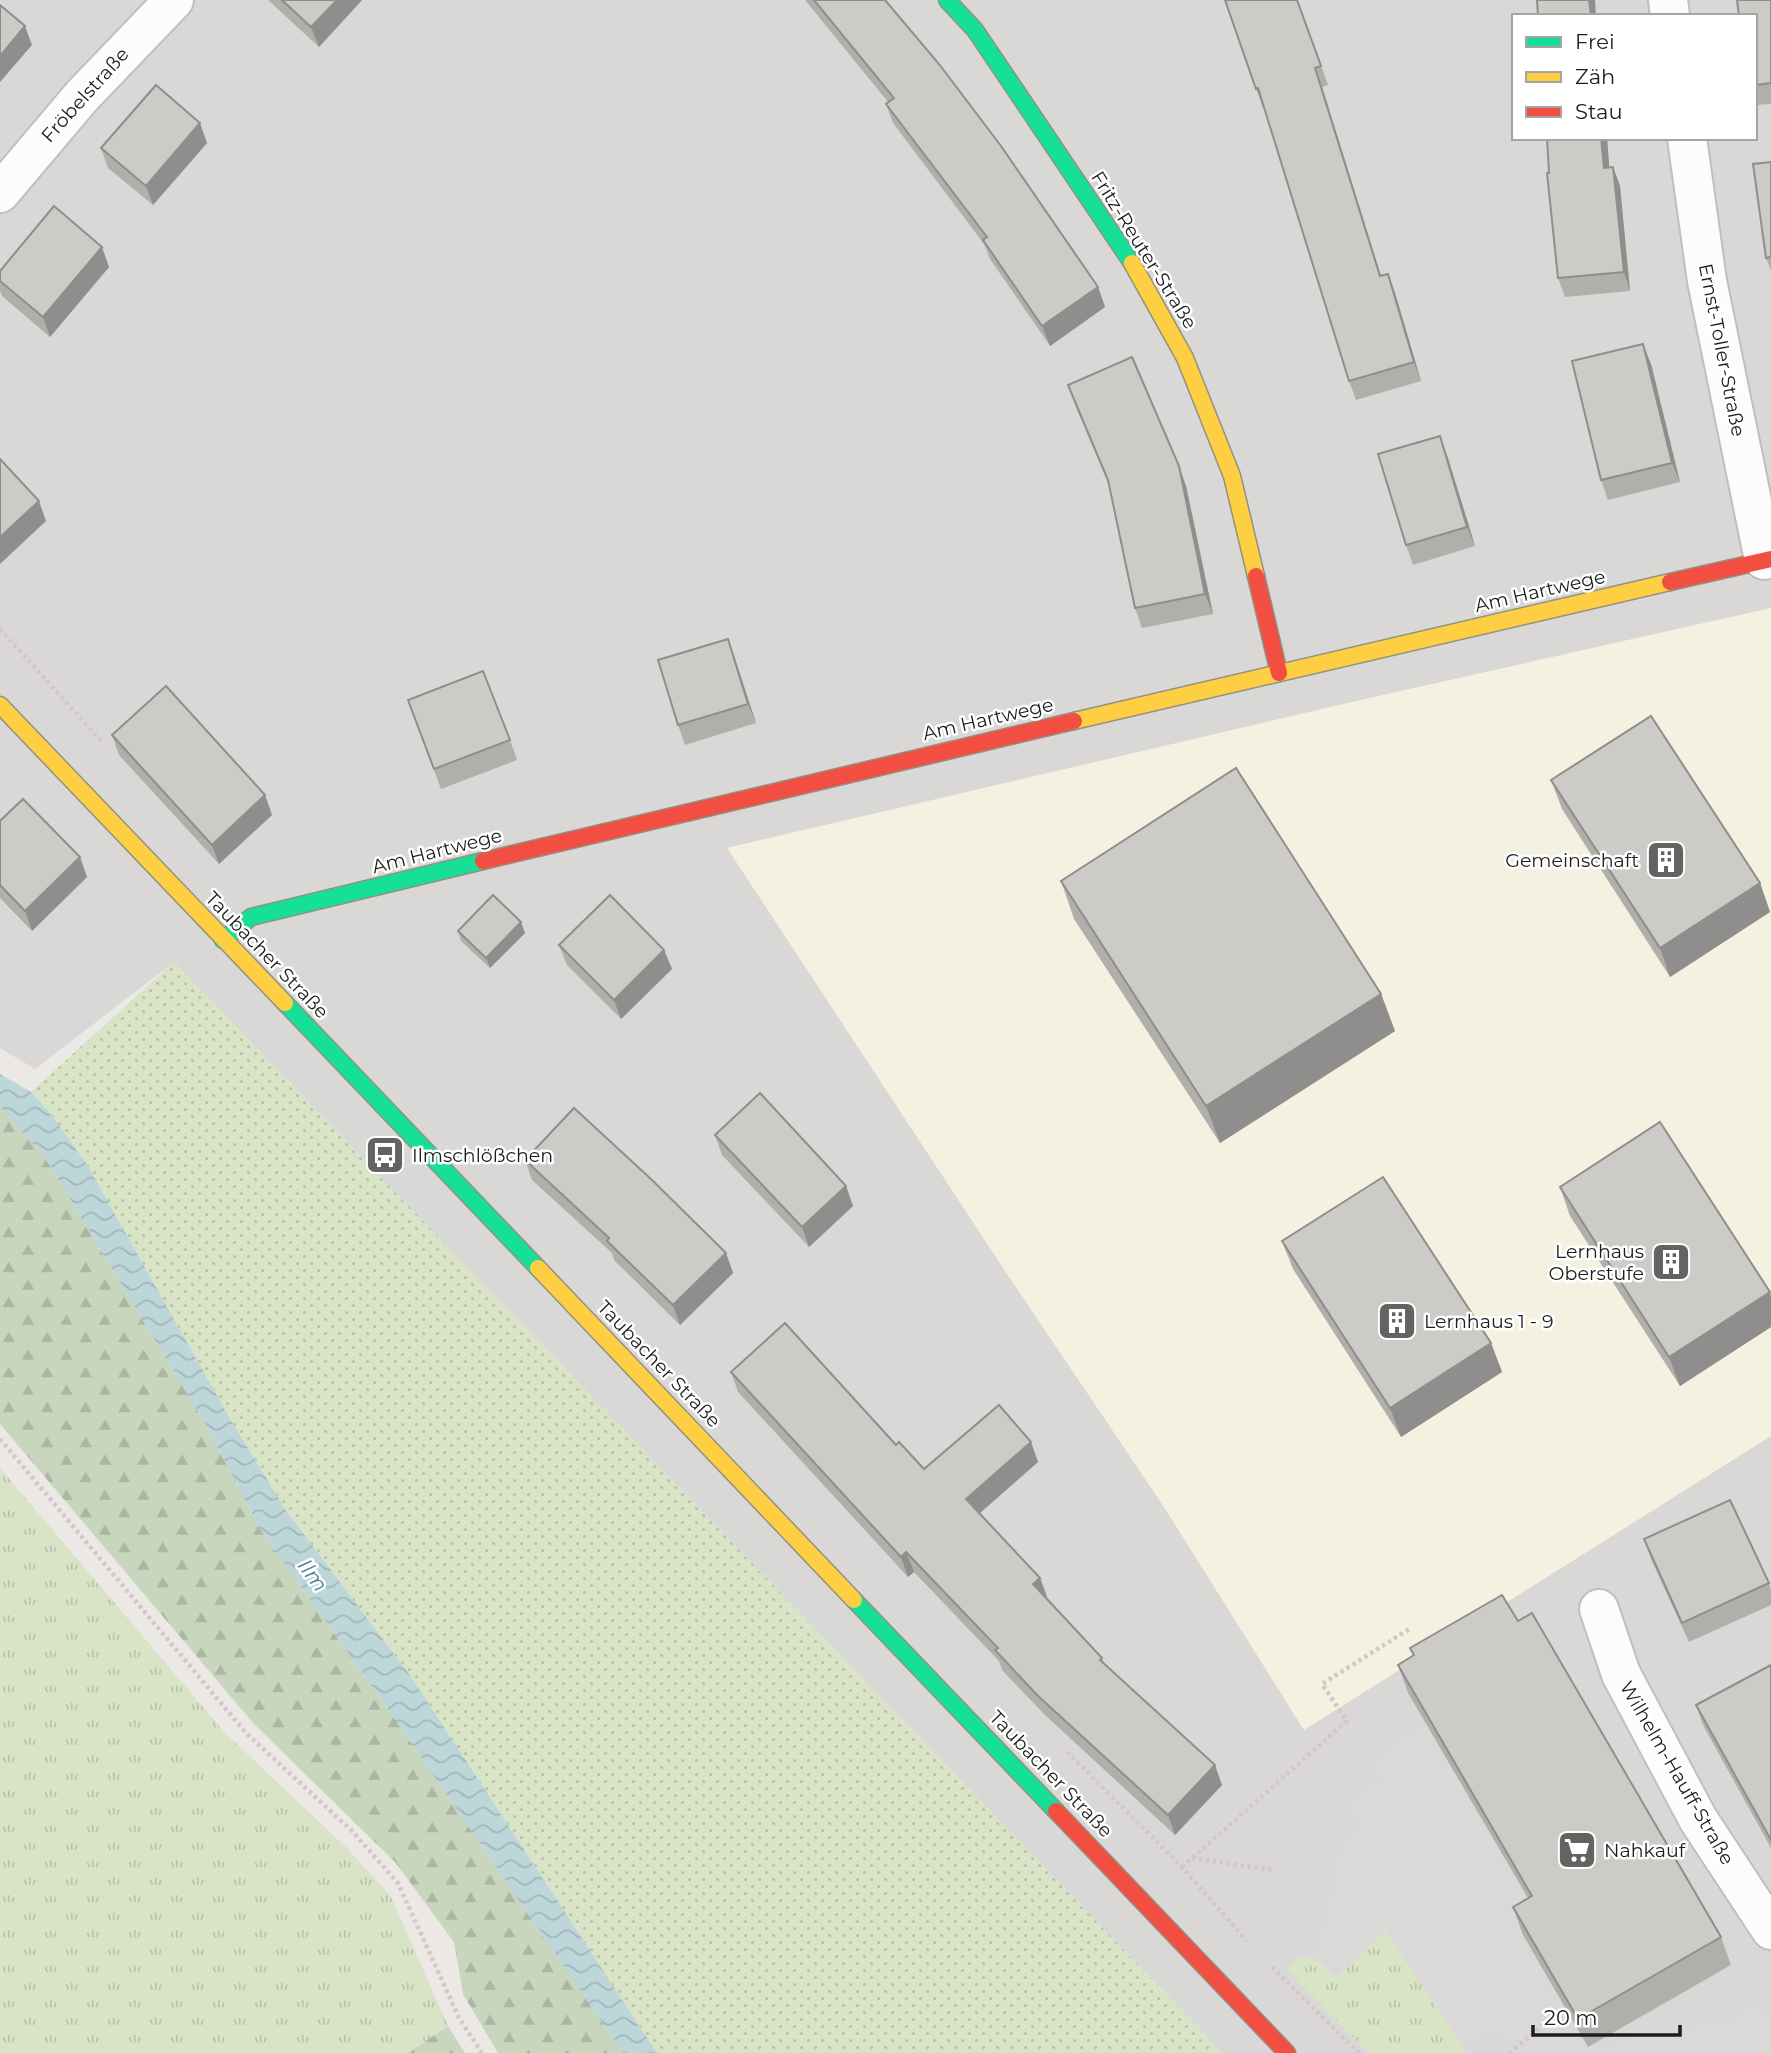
<svg xmlns="http://www.w3.org/2000/svg" width="1771" height="2053" font-family="Montserrat,sans-serif">
  <style>
    .residential { fill: #dad8d7; fill-rule: evenodd }
    .education { fill: #f4f1e1 }
    .grass { fill: url(#grass-tufts) }
    .forest { fill: url(#forest-firs) }
    .garden { fill: url(#garden-dots) }
    .parking { fill: #dbd9d8 }
    .water { fill: url(#water-waves) }
    .lines { fill: none; stroke-linecap: round; stroke-linejoin: round }
    .street-casing { stroke: #c0bfbd; stroke-width: 42 }
    .fast-casing { stroke: #929180; stroke-width: 19 }
    .slow-casing { stroke: #929180; stroke-width: 19 }
    .jam-casing { stroke: #929180; stroke-width: 19 }
    .path { stroke: #d4c7c7; stroke-width: 4.5; stroke-dasharray: 3.5 3.5; stroke-linecap: butt }
    .street { stroke: #fcfcfb; stroke-width: 38 }
    .fast { stroke: #16e098; stroke-width: 16 }
    .slow { stroke: #ffcf43; stroke-width: 16 }
    .jam { stroke: #f24e42; stroke-width: 16 }
    .wall { fill: #b0afac }
    .shaded-wall { fill: #908e8c }
    .building { fill: #cdcbc8; stroke: #908e8c; stroke-width: 2 }
    .labels { text-anchor: middle; dominant-baseline: central; stroke-width: 5; stroke-linejoin: round; paint-order: stroke }
    .street-label { font-size: 19px; fill: #1c1c1c; stroke: #fff }
    .poi-label { font-size: 19px; fill: #1c1c1c; stroke: #fff; text-anchor: start }
    .water-label { font-size: 21px; font-style: italic; fill: #51799a; stroke: #fff }
  </style>
  <defs>
    <pattern id="grass-tufts" width="24" height="20" patternUnits="userSpaceOnUse" patternTransform="scale(1.75)"><rect width="24" height="20" fill="#d9e4c7"/><path d="M3 7l-1-3M5 7V3M7 7l1-3M15 17l-1-3M17 17v-4M19 17l1-3" fill="none" stroke="#bac3aa"/></pattern>
    <pattern id="forest-firs" width="22" height="20" patternUnits="userSpaceOnUse" patternTransform="scale(1.75)"><rect width="22" height="20" fill="#c8d6bd"/><path d="M5 1l3.5 6h-7zM16 11l3.5 6h-7z" fill="#abb7a2"/></pattern>
    <pattern id="garden-dots" width="8" height="8" patternUnits="userSpaceOnUse" patternTransform="scale(1.75)"><rect width="8" height="8" fill="#d9e4c7"/><path d="M2 2h.1M6 6h.1" fill="none" stroke="#bac3aa" stroke-width="1.8" stroke-linecap="round"/></pattern>
    <pattern id="water-waves" width="16" height="10" patternUnits="userSpaceOnUse" patternTransform="scale(1.75)"><rect width="16" height="10" fill="#bcd6da"/><path d="M0 5q4-4 8 0t8 0" fill="none" stroke="#a1b7ba"/></pattern>
  </defs>
  <rect width="100%" height="100%" fill="#ebe8e5"/>
  <!-- residential -->
  <path class="residential" d="M0,0H1771V2053H1223L174,962L35,1069L0,1048ZM1514,16H1755V138H1514Z"/>
  <!-- education -->
  <polygon class="education" points="1771,608 1771,1436 1304,1730 1162,1504 1007,1274 727,848 1356,701"/>
  <!-- grass -->
  <g class="grass">
    <polygon points="0,1468 226,1734 348,1849 391,1897 448,2026 408,2053 0,2053"/>
    <path d="M1386,1931L1467,2053H1369L1286,1969C1307,1946 1318,1960 1337,1977Z"/>
  </g>
  <!-- forest -->
  <g class="forest">
    <polygon points="0,1107 44,1156 206,1425 260,1529 386,1706 623,2053 498,2053 463,1994 454,1942 395,1862 254,1724 0,1424"/>
    <polygon points="448,2026 465,2053 408,2053"/>
  </g>
  <!-- garden -->
  <polygon class="garden" points="174,962 1223,2053 657,2053 412,1678 285,1509 228,1415 86,1163 53,1117 31,1092"/>
  <!-- parking -->
  <polygon class="parking" points="1426,1724 1542,1924 1588,2047 1721,2020 1730,2021 1759,2000 1771,2018 1771,2053 1514,2053 1494,2030 1463,2047 1386,1931 1337,1977 1315,1958 1341,1838 1361,1826 1346,1801 1380,1779 1373,1768 1392,1743"/>
  <!-- water -->
  <polygon class="water" points="0,1074 31,1092 53,1117 86,1163 228,1415 285,1509 412,1678 657,2053 623,2053 386,1706 260,1529 206,1425 44,1156 0,1107"/>
  <g class="lines">
    <!-- street casing -->
    <g class="street-casing">
      <g id="street">
        <polyline points="1668,0 1670,16"/>
        <polyline points="1687,138 1707,281 1764,560"/>
        <polyline points="0,193 82,96 174,0"/>
        <polyline points="1599,1609 1621,1674 1698,1819 1771,1930"/>
      </g>
    </g>
    <!-- fast casing -->
    <g class="fast-casing">
      <g id="fast">
        <polyline points="947,0 975,30 1132,263"/>
        <polyline points="223,940 251,917 483,861"/>
        <polyline points="285,1003 538,1268"/>
        <polyline points="854,1600 1056,1811"/>
      </g>
    </g>
    <!-- slow casing -->
    <g class="slow-casing">
      <g id="slow">
        <polyline points="1132,263 1185,358 1232,476 1256,576"/>
        <polyline points="0,705 285,1003"/>
        <polyline points="1074,721 1670,582"/>
        <polyline points="538,1268 854,1600"/>
      </g>
    </g>
    <!-- jam casing -->
    <g class="jam-casing">
      <g id="jam">
        <polyline points="1256,576 1279,673"/>
        <polyline points="1670,582 1771,559"/>
        <polyline points="483,861 1074,721"/>
        <polyline points="1056,1811 1287,2053"/>
      </g>
    </g>
    <!-- path -->
    <g class="path">
      <polyline points="0,629 102,742"/>
      <polyline points="0,1439 246,1733 351,1830 398,1883 459,2018 482,2053"/>
      <polyline points="1067,1752 1182,1867 1247,1941"/>
      <polyline points="1192,1858 1273,1870"/>
      <polyline points="1182,1867 1347,1721 1322,1684 1411,1628"/>
      <polyline points="1272,1967 1359,2053"/>
      <polyline points="1509,2053 1565,2008"/>
    </g>
    <!-- street -->
    <use href="#street" class="street"/>
    <!-- fast -->
    <use href="#fast" class="fast"/>
    <!-- slow -->
    <use href="#slow" class="slow"/>
    <!-- jam -->
    <use href="#jam" class="jam"/>
  </g>
  <!-- wall -->
  <g class="wall">
    <polygon points="268,0 362,0 319,47"/>
    <polygon points="805,0 885,0 1098,287 1105,307 1050,346 990,259 984,244 893,123 886,104 888,102"/>
    <polygon points="1297,0 1328,85 1322,87 1381,276 1388,274 1395,293 1421,381 1356,400 1349,381 1264,108 1263,108 1256,89"/>
    <polygon points="1771,0 1771,104 1755,105 1755,16"/>
    <polygon points="1547,138 1607,138 1609,167 1613,167 1620,186 1630,291 1565,297 1558,278"/>
    <polygon points="207,143 153,205 108,168 101,148"/>
    <polygon points="1771,162 1771,271 1766,258"/>
    <polygon points="109,267 50,337 2,296 0,290 0,271"/>
    <polygon points="1651,364 1680,482 1608,500 1601,480"/>
    <polygon points="1068,385 1186,486 1213,614 1142,628 1135,608 1109,485 1075,405"/>
    <polygon points="1447,455 1475,546 1413,565 1406,545"/>
    <polygon points="735,659 756,723 685,745 678,725"/>
    <polygon points="408,700 510,740 517,760 441,789"/>
    <polygon points="112,735 265,795 272,815 219,864 119,755"/>
    <polygon points="1551,780 1760,883 1770,912 1670,977 1562,809"/>
    <polygon points="0,821 87,877 32,931 0,898"/>
    <polygon points="1061,881 1381,994 1395,1031 1220,1143 1074,919"/>
    <polygon points="458,931 525,933 490,968 461,941"/>
    <polygon points="559,945 664,950 672,969 621,1019 567,965"/>
    <polygon points="715,1135 846,1186 853,1206 809,1247 722,1155"/>
    <polygon points="525,1160 726,1253 733,1273 680,1325 614,1260 612,1253 532,1180"/>
    <polygon points="1560,1187 1771,1296 1771,1327 1680,1386 1570,1216"/>
    <polygon points="1282,1241 1491,1343 1502,1372 1401,1437 1293,1269"/>
    <polygon points="731,1372 896,1445 924,1469 1038,1462 979,1514 1040,1578 1047,1597 1046,1598 1102,1658 1105,1665 1222,1785 1175,1835 1045,1715 1002,1670 999,1661 914,1572 908,1577 738,1392"/>
    <polygon points="1644,1539 1769,1583 1771,1590 1771,1605 1689,1642 1651,1559"/>
    <polygon points="1518,1621 1721,1937 1731,1965 1588,2047 1523,1935 1513,1907 1528,1898 1408,1693 1398,1665 1413,1656 1410,1648"/>
    <polygon points="1771,1665 1771,1848 1703,1725 1696,1705"/>
  </g>
  <!-- shaded-wall -->
  <g class="shaded-wall">
    <polygon points="337,0 362,0 319,47 311,27"/>
    <polygon points="1589,0 1595,0 1596,16 1591,16"/>
    <polygon points="25,26 32,45 0,82 0,56"/>
    <polygon points="1315,68 1322,87 1387,296 1380,276"/>
    <polygon points="200,123 207,143 153,205 146,186"/>
    <polygon points="1601,138 1607,138 1611,187 1604,168"/>
    <polygon points="1613,167 1620,186 1630,291 1624,272"/>
    <polygon points="102,247 109,267 50,337 43,317"/>
    <polygon points="1388,274 1395,293 1421,381 1414,362"/>
    <polygon points="1098,287 1105,307 1050,346 1042,326"/>
    <polygon points="1643,344 1651,364 1680,482 1672,463"/>
    <polygon points="1440,436 1447,455 1475,546 1467,527"/>
    <polygon points="1179,466 1186,486 1213,614 1205,594"/>
    <polygon points="39,501 46,521 0,564 0,537"/>
    <polygon points="728,639 735,659 756,723 748,704"/>
    <polygon points="265,795 272,815 219,864 212,845"/>
    <polygon points="80,857 87,877 32,931 25,911"/>
    <polygon points="1760,883 1770,912 1670,977 1660,948"/>
    <polygon points="521,922 525,933 490,968 486,958"/>
    <polygon points="664,950 672,969 621,1019 614,1000"/>
    <polygon points="1381,994 1395,1031 1220,1143 1206,1106"/>
    <polygon points="846,1186 853,1206 809,1247 802,1227"/>
    <polygon points="726,1253 733,1273 680,1325 673,1305"/>
    <polygon points="1770,1292 1771,1296 1771,1327 1680,1386 1669,1357"/>
    <polygon points="1491,1343 1502,1372 1401,1437 1390,1408"/>
    <polygon points="1031,1442 1038,1462 973,1519 966,1499"/>
    <polygon points="906,1552 914,1572 908,1577 901,1557"/>
    <polygon points="1040,1578 1047,1597 1040,1604 1033,1584"/>
    <polygon points="1215,1765 1222,1785 1175,1835 1168,1815"/>
  </g>
  <!-- building -->
  <g class="building">
    <polygon points="282,0 337,0 311,27"/>
    <polygon points="814,0 885,0 939,64 1001,146 1098,287 1042,326 983,240 987,237 886,104 894,98"/>
    <polygon points="1225,0 1297,0 1321,66 1315,68 1380,276 1388,274 1414,362 1349,381 1258,88 1256,89"/>
    <polygon points="1537,0 1589,0 1591,16 1538,16"/>
    <polygon points="1737,0 1771,0 1771,83 1755,85 1755,16 1739,16"/>
    <polygon points="0,5 25,26 0,56"/>
    <polygon points="156,85 200,123 146,186 101,148"/>
    <polygon points="1547,138 1601,138 1604,168 1613,167 1624,272 1558,278 1547,173 1549,173"/>
    <polygon points="1771,162 1771,257 1766,258 1753,164"/>
    <polygon points="54,206 102,247 43,317 0,281 0,271"/>
    <polygon points="1643,344 1672,463 1601,480 1572,361"/>
    <polygon points="1132,357 1179,466 1205,594 1135,608 1108,480 1068,385"/>
    <polygon points="1440,436 1467,527 1406,545 1378,454"/>
    <polygon points="0,459 39,501 0,537"/>
    <polygon points="728,639 748,704 678,725 658,660"/>
    <polygon points="483,671 510,740 434,769 408,700"/>
    <polygon points="166,686 265,795 212,845 112,735"/>
    <polygon points="1651,716 1760,883 1660,948 1551,780"/>
    <polygon points="1236,768 1381,994 1206,1106 1061,881"/>
    <polygon points="23,799 80,857 25,911 0,885 0,821"/>
    <polygon points="493,895 521,922 486,958 458,931"/>
    <polygon points="610,895 664,950 614,1000 559,945"/>
    <polygon points="760,1093 846,1186 802,1227 715,1135"/>
    <polygon points="574,1108 652,1180 726,1253 673,1305 607,1241 609,1238 525,1160"/>
    <polygon points="1660,1122 1770,1292 1669,1357 1560,1187"/>
    <polygon points="1383,1177 1491,1343 1390,1408 1282,1241"/>
    <polygon points="785,1323 896,1445 899,1442 924,1469 999,1405 1031,1442 966,1499 1040,1578 1033,1584 1102,1658 1100,1660 1215,1765 1168,1815 1037,1695 995,1650 998,1648 906,1552 901,1557 731,1372"/>
    <polygon points="1730,1500 1769,1583 1682,1623 1644,1539"/>
    <polygon points="1502,1595 1518,1621 1532,1613 1721,1937 1578,2019 1513,1907 1532,1896 1398,1665 1414,1655 1410,1648"/>
    <polygon points="1771,1665 1771,1840 1696,1705"/>
  </g>
  <!-- icons -->
  <defs>
    <g id="building-square" transform="scale(2.0125)"><rect x="-9" y="-9" width="18" height="18" rx="4" fill="#646362" stroke="#fff"/><path d="M-4-6H4V6H1V3H-1V6H-4ZM-2.5-4.3h1.7v1.8h-1.7ZM.8-4.3h1.7v1.8H.8ZM-2.5-1h1.7V.8h-1.7ZM.8-1h1.7V.8H.8Z" fill="#fff"/></g>
    <g id="bus-square" transform="scale(2.0125)"><rect x="-9" y="-9" width="18" height="18" rx="4" fill="#646362" stroke="#fff"/><path d="M-5-6H5V4H4V6H2V4H-2V6H-4V4H-5ZM-3.5-4V0h7V-4ZM-3.5 1.2v1.5H-2V1.2ZM2 1.2v1.5H3.5V1.2Z" fill="#fff"/></g>
    <g id="supermarket-square" transform="scale(2.0125)"><rect x="-9" y="-9" width="18" height="18" rx="4" fill="#646362" stroke="#fff"/><path d="M-6-5.5h2.5l.6 2H6L4.5 2H-2.5L-4.4-4H-6ZM-1.5 3.2a1.3 1.3 0 1 0 .1 0ZM3 3.2a1.3 1.3 0 1 0 .1 0Z" fill="#fff"/></g>
  </defs>
  <g fill-rule="evenodd">
    <use href="#building-square" x="1666" y="860"/>
    <use href="#bus-square" x="385" y="1155"/>
    <use href="#building-square" x="1671" y="1262"/>
    <use href="#building-square" x="1397" y="1321"/>
    <use href="#supermarket-square" x="1577" y="1850"/>
  </g>
  <g class="labels">
    <!-- street labels -->
    <g class="street-label">
      <text transform="translate(85 95) rotate(-48)">Fröbelstraße</text>
      <text transform="translate(1144 250) rotate(58)">Fritz-Reuter-Straße</text>
      <text transform="translate(1722 350) rotate(79)">Ernst-Toller-Straße</text>
      <text transform="translate(1540 591) rotate(-13)">Am Hartwege</text>
      <text transform="translate(988 719) rotate(-13)">Am Hartwege</text>
      <text transform="translate(437 851) rotate(-14)">Am Hartwege</text>
      <text transform="translate(267 955) rotate(46)">Taubacher Straße</text>
      <text transform="translate(659 1364) rotate(46)">Taubacher Straße</text>
      <text transform="translate(1677 1773) rotate(60)">Wilhelm-Hauff-Straße</text>
      <text transform="translate(1051 1774) rotate(46)">Taubacher Straße</text>
    </g>
    <!-- poi labels -->
    <g class="poi-label">
      <text x="1639" y="860" text-anchor="end">Gemeinschaft</text>
      <text x="412" y="1155">Ilmschlößchen</text>
      <text x="1644" y="1251" text-anchor="end">Lernhaus<tspan x="1644" dy="22">Oberstufe</tspan></text>
      <text x="1424" y="1321">Lernhaus 1 - 9</text>
      <text x="1604" y="1850">Nahkauf</text>
    </g>
    <!-- water labels -->
    <g class="water-label">
      <text transform="translate(313 1575) rotate(54)">Ilm</text>
    </g>
  </g>
  <!-- legend -->
  <rect x="1512" y="14" width="245" height="126" fill="#ffffff" stroke="#a4a4a4" stroke-width="2"/>
  <rect x="1526" y="37" width="35" height="10" fill="#16e098" stroke="#a4a4a4" stroke-width="2"/>
  <text x="1575" y="49" font-size="21" fill="#1c1c1c">Frei</text>
  <rect x="1526" y="72" width="35" height="10" fill="#ffcf43" stroke="#a4a4a4" stroke-width="2"/>
  <text x="1575" y="84" font-size="21" fill="#1c1c1c">Zäh</text>
  <rect x="1526" y="107" width="35" height="10" fill="#f24e42" stroke="#a4a4a4" stroke-width="2"/>
  <text x="1575" y="119" font-size="21" fill="#1c1c1c">Stau</text>
  <!-- scale -->
  <path d="M1533 2025v10h147v-10" fill="none" stroke="#1c1c1c" stroke-width="3.5"/>
  <text x="1544" y="2025" font-size="21" fill="#1c1c1c" stroke="#ffffff" stroke-width="5" paint-order="stroke">20 m</text>
</svg>
